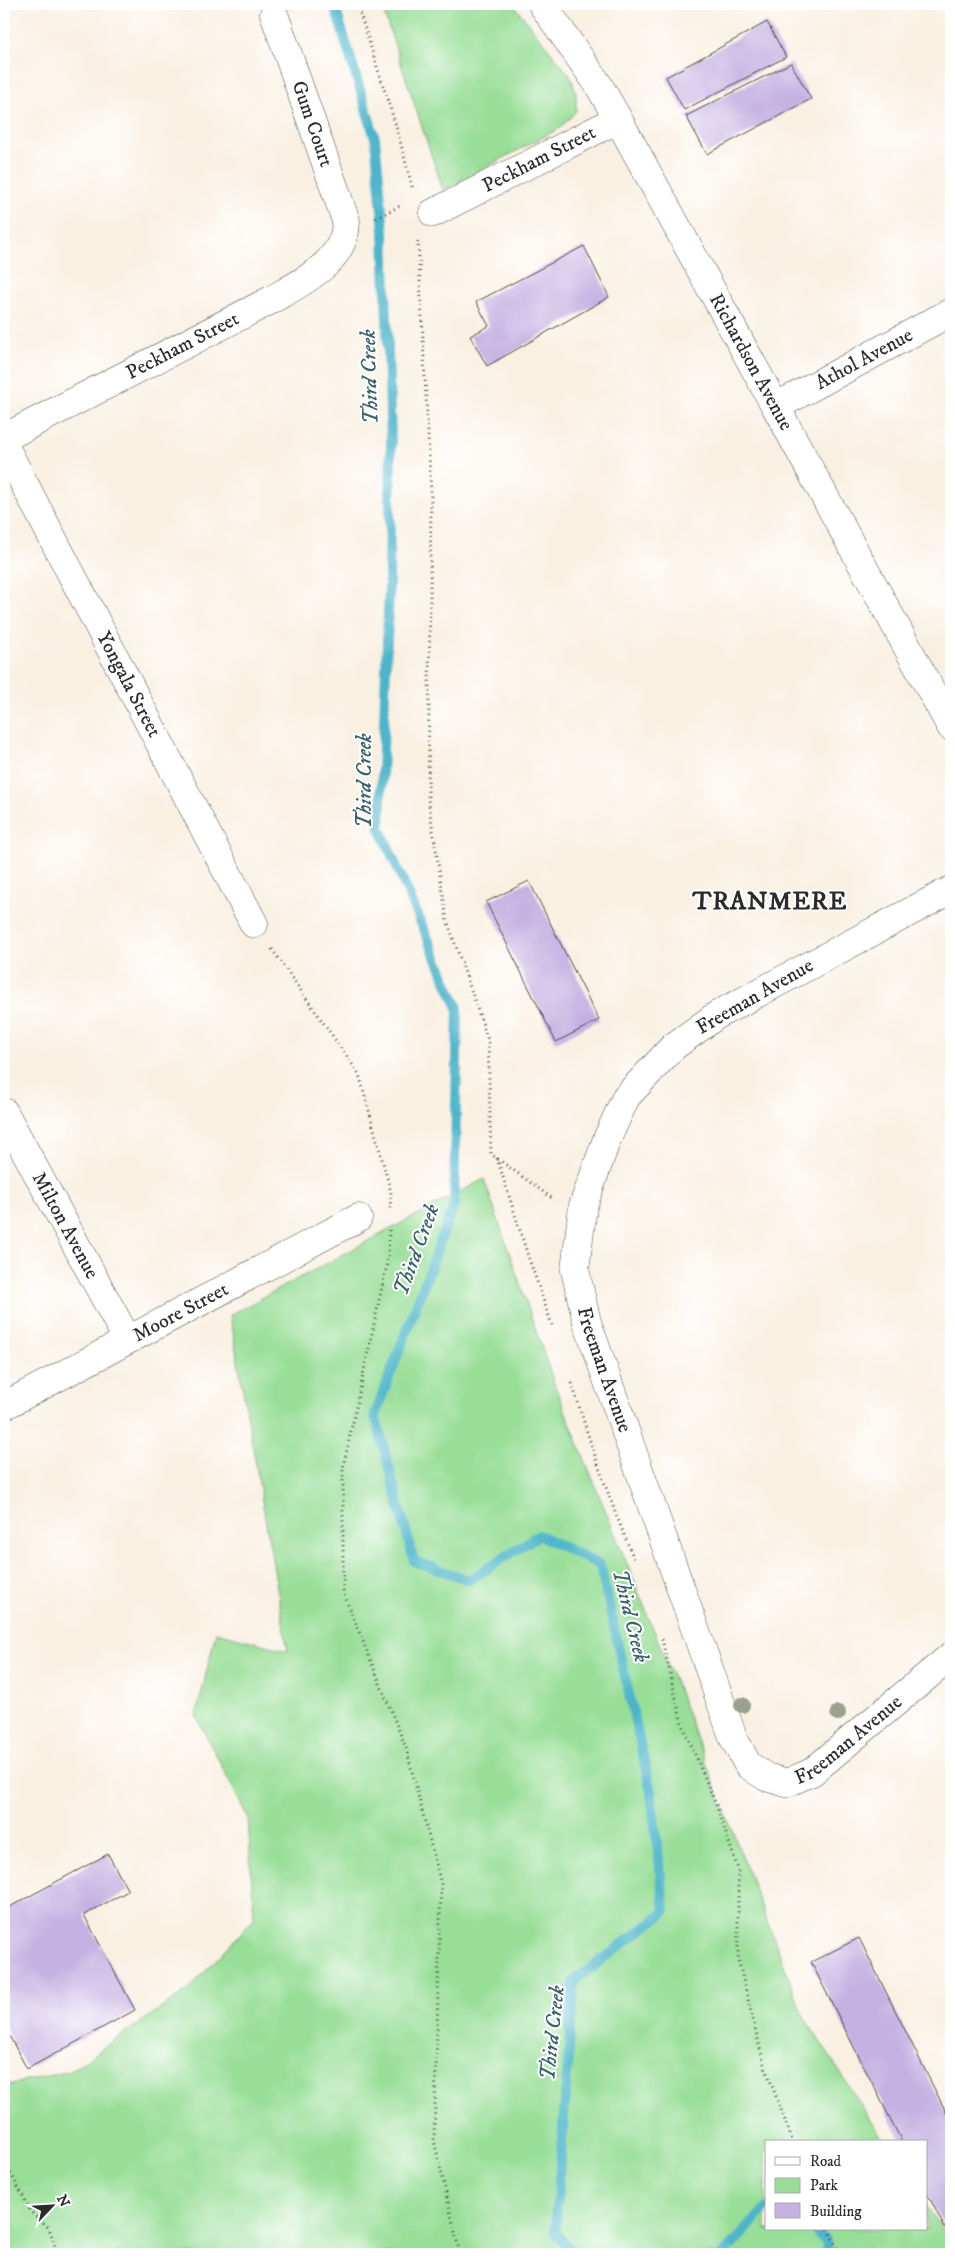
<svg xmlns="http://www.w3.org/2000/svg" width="955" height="2258" font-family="'IM FELL DW Pica',serif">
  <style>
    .green { fill: #98de97; stroke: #628461 }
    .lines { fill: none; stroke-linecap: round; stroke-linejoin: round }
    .stream { stroke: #4db5cb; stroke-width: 10 }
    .building { fill: #c5b2e2 }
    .street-casing { stroke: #4a4946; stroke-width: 29 }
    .path { stroke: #4a4946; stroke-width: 3; stroke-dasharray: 1 4; stroke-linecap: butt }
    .street { stroke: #fff; stroke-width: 28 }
    .tree { fill: #9aa18f }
    .labels { text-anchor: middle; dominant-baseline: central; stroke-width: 4; stroke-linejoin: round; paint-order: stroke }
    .street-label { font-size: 20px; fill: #2b2b2b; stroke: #fff }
    .water-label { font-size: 21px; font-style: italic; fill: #39626b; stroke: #fff }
    .district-label { font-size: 25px; font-weight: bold; letter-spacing: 1px; fill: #2b2b2b; stroke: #fff }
  </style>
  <rect width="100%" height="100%" fill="#fff"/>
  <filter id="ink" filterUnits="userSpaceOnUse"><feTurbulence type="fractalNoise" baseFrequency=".02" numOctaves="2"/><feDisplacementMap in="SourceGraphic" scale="10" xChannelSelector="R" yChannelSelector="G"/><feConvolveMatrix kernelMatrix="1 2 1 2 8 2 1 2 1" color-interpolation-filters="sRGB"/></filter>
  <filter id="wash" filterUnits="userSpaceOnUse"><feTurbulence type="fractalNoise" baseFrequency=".0096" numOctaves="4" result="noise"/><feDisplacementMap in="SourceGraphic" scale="20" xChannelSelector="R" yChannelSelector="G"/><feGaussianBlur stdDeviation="1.12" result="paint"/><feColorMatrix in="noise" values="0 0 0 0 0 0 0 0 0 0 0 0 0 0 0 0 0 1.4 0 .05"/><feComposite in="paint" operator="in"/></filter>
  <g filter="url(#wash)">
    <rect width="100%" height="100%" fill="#f9f0e2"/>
    <!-- green -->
    <g class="green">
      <polygon points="381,4 513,4 571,77 576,94 576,111 560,128 443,190"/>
      <polygon points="484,1179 555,1386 680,1695 804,2017 885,2142 766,2142 766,2229 926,2229 926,2205 951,2243 951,2254 4,2254 4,2086 70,2071 188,1990 254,1919 248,1818 196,1716 216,1632 288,1651 230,1315"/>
    </g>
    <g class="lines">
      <!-- stream -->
      <g class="stream">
        <polyline points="334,4 375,138 384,231 391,441 389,587 380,828 458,1008 454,1205 375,1415 414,1561 469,1580 539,1535 600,1565 651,1792 665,1912 574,1981 555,2233 576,2254"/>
        <polyline points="813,2229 826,2241 829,2254"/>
        <polyline points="724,2254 766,2208"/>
      </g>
    </g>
    <g id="blocks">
      <!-- building -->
      <g class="building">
        <polygon points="767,22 786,57 684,110 666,77"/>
        <polygon points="791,63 811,99 707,154 686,116"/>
        <polygon points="584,246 609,297 487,366 470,336 489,326 476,302"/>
        <polygon points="529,881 599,1020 556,1042 486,902"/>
        <polygon points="108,1854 128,1891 84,1915 135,2010 27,2069 4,2026 4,1910"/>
        <polygon points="859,1938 951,2122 951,2240 926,2191 926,2142 902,2142 811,1962"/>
      </g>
    </g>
  </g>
  <g filter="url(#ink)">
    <use href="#blocks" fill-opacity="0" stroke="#4a4946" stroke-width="1"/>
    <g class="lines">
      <!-- street casing -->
      <g class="street-casing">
        <g id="street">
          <path id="s1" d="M542,4L598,84L618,119L951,727"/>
          <path id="s2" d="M433,213L618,119"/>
          <path id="s3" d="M777,406L951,312"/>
          <path id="s4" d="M4,438L271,300C302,282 346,262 346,221L274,14"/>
          <path id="s5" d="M4,445L254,924"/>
          <path id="s6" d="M951,890L717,1015L673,1047L626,1097L607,1139L583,1206L575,1270L587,1322L733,1737L748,1765L766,1777L787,1783L812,1772L951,1656"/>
          <path id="s7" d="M4,1112L127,1339"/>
          <path id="s8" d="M4,1406L358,1218"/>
        </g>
      </g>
      <!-- path -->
      <g class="path">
        <polyline points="357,4 396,126 413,190"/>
        <polyline points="376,218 402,205"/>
        <polyline points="418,241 431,493 428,799 447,920 488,1040 491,1154 553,1199"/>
        <polyline points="272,949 359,1074 391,1192 390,1211"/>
        <polyline points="497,1158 529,1259 552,1325"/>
        <polyline points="389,1230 388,1259 343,1468 343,1592 406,1748 441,1884 434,2140 460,2254"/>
        <path d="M572,1383C590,1443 610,1503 635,1561"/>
        <polyline points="662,1639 682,1724 716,1804 738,1869 738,1959 764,2064 793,2142"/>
        <polyline points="4,2160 31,2212 49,2228 58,2254"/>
        <polyline points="828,2229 840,2254"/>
      </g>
      <!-- street -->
      <use href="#street" class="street"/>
    </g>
    <!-- trees -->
    <g class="tree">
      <circle cx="742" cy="1705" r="8"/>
      <circle cx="838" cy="1713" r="8"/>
    </g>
  </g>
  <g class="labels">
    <!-- street labels -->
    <g class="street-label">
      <text transform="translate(312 124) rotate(71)">Gum Court</text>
      <text stroke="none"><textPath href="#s2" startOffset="119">Peckham Street</textPath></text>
      <text stroke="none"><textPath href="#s4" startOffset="201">Peckham Street</textPath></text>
      <text stroke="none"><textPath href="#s3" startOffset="99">Athol Avenue</textPath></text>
      <text stroke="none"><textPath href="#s1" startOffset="415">Richardson Avenue</textPath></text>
      <text stroke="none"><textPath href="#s5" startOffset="270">Yongala Street</textPath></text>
      <text transform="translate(755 997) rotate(-30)">Freeman Avenue</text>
      <text stroke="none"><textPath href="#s7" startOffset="129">Milton Avenue</textPath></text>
      <text stroke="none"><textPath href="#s8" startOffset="200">Moore Street</textPath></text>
      <text stroke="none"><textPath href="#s6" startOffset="674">Freeman Avenue</textPath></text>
      <text stroke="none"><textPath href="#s6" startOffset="1214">Freeman Avenue</textPath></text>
    </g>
    <!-- water labels -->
    <g class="water-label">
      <text transform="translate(370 377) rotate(-92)">Third Creek</text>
      <text transform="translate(365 781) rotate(-90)">Third Creek</text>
      <text transform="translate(417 1250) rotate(-70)">Third Creek</text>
      <text transform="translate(630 1616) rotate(76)">Third Creek</text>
      <text transform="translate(553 2033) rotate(-84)">Third Creek</text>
    </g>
    <!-- district labels -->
    <g class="district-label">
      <text x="770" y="901">TRANMERE</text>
    </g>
  </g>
  <!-- margin -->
  <rect width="955" height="2258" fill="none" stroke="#fff" stroke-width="20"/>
  <!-- legend -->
  <rect x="765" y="2140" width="162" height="90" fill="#ffffff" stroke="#aaaaaa"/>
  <rect x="775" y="2157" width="25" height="8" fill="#ffffff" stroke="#aaaaaa"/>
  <text x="810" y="2166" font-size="15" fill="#2b2b2b">Road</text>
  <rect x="775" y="2178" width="25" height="15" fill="#98de97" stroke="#aaaaaa"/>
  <text x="810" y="2190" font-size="15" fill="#2b2b2b">Park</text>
  <rect x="775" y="2203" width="25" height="15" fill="#c5b2e2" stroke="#aaaaaa"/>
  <text x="810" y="2216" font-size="15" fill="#2b2b2b">Building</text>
  <!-- north arrow -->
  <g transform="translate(52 2206) rotate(65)" stroke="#ffffff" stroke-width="4" paint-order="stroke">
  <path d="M0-4L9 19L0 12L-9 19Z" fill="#2b2b2b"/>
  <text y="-8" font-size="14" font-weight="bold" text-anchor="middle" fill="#2b2b2b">N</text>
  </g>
</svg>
